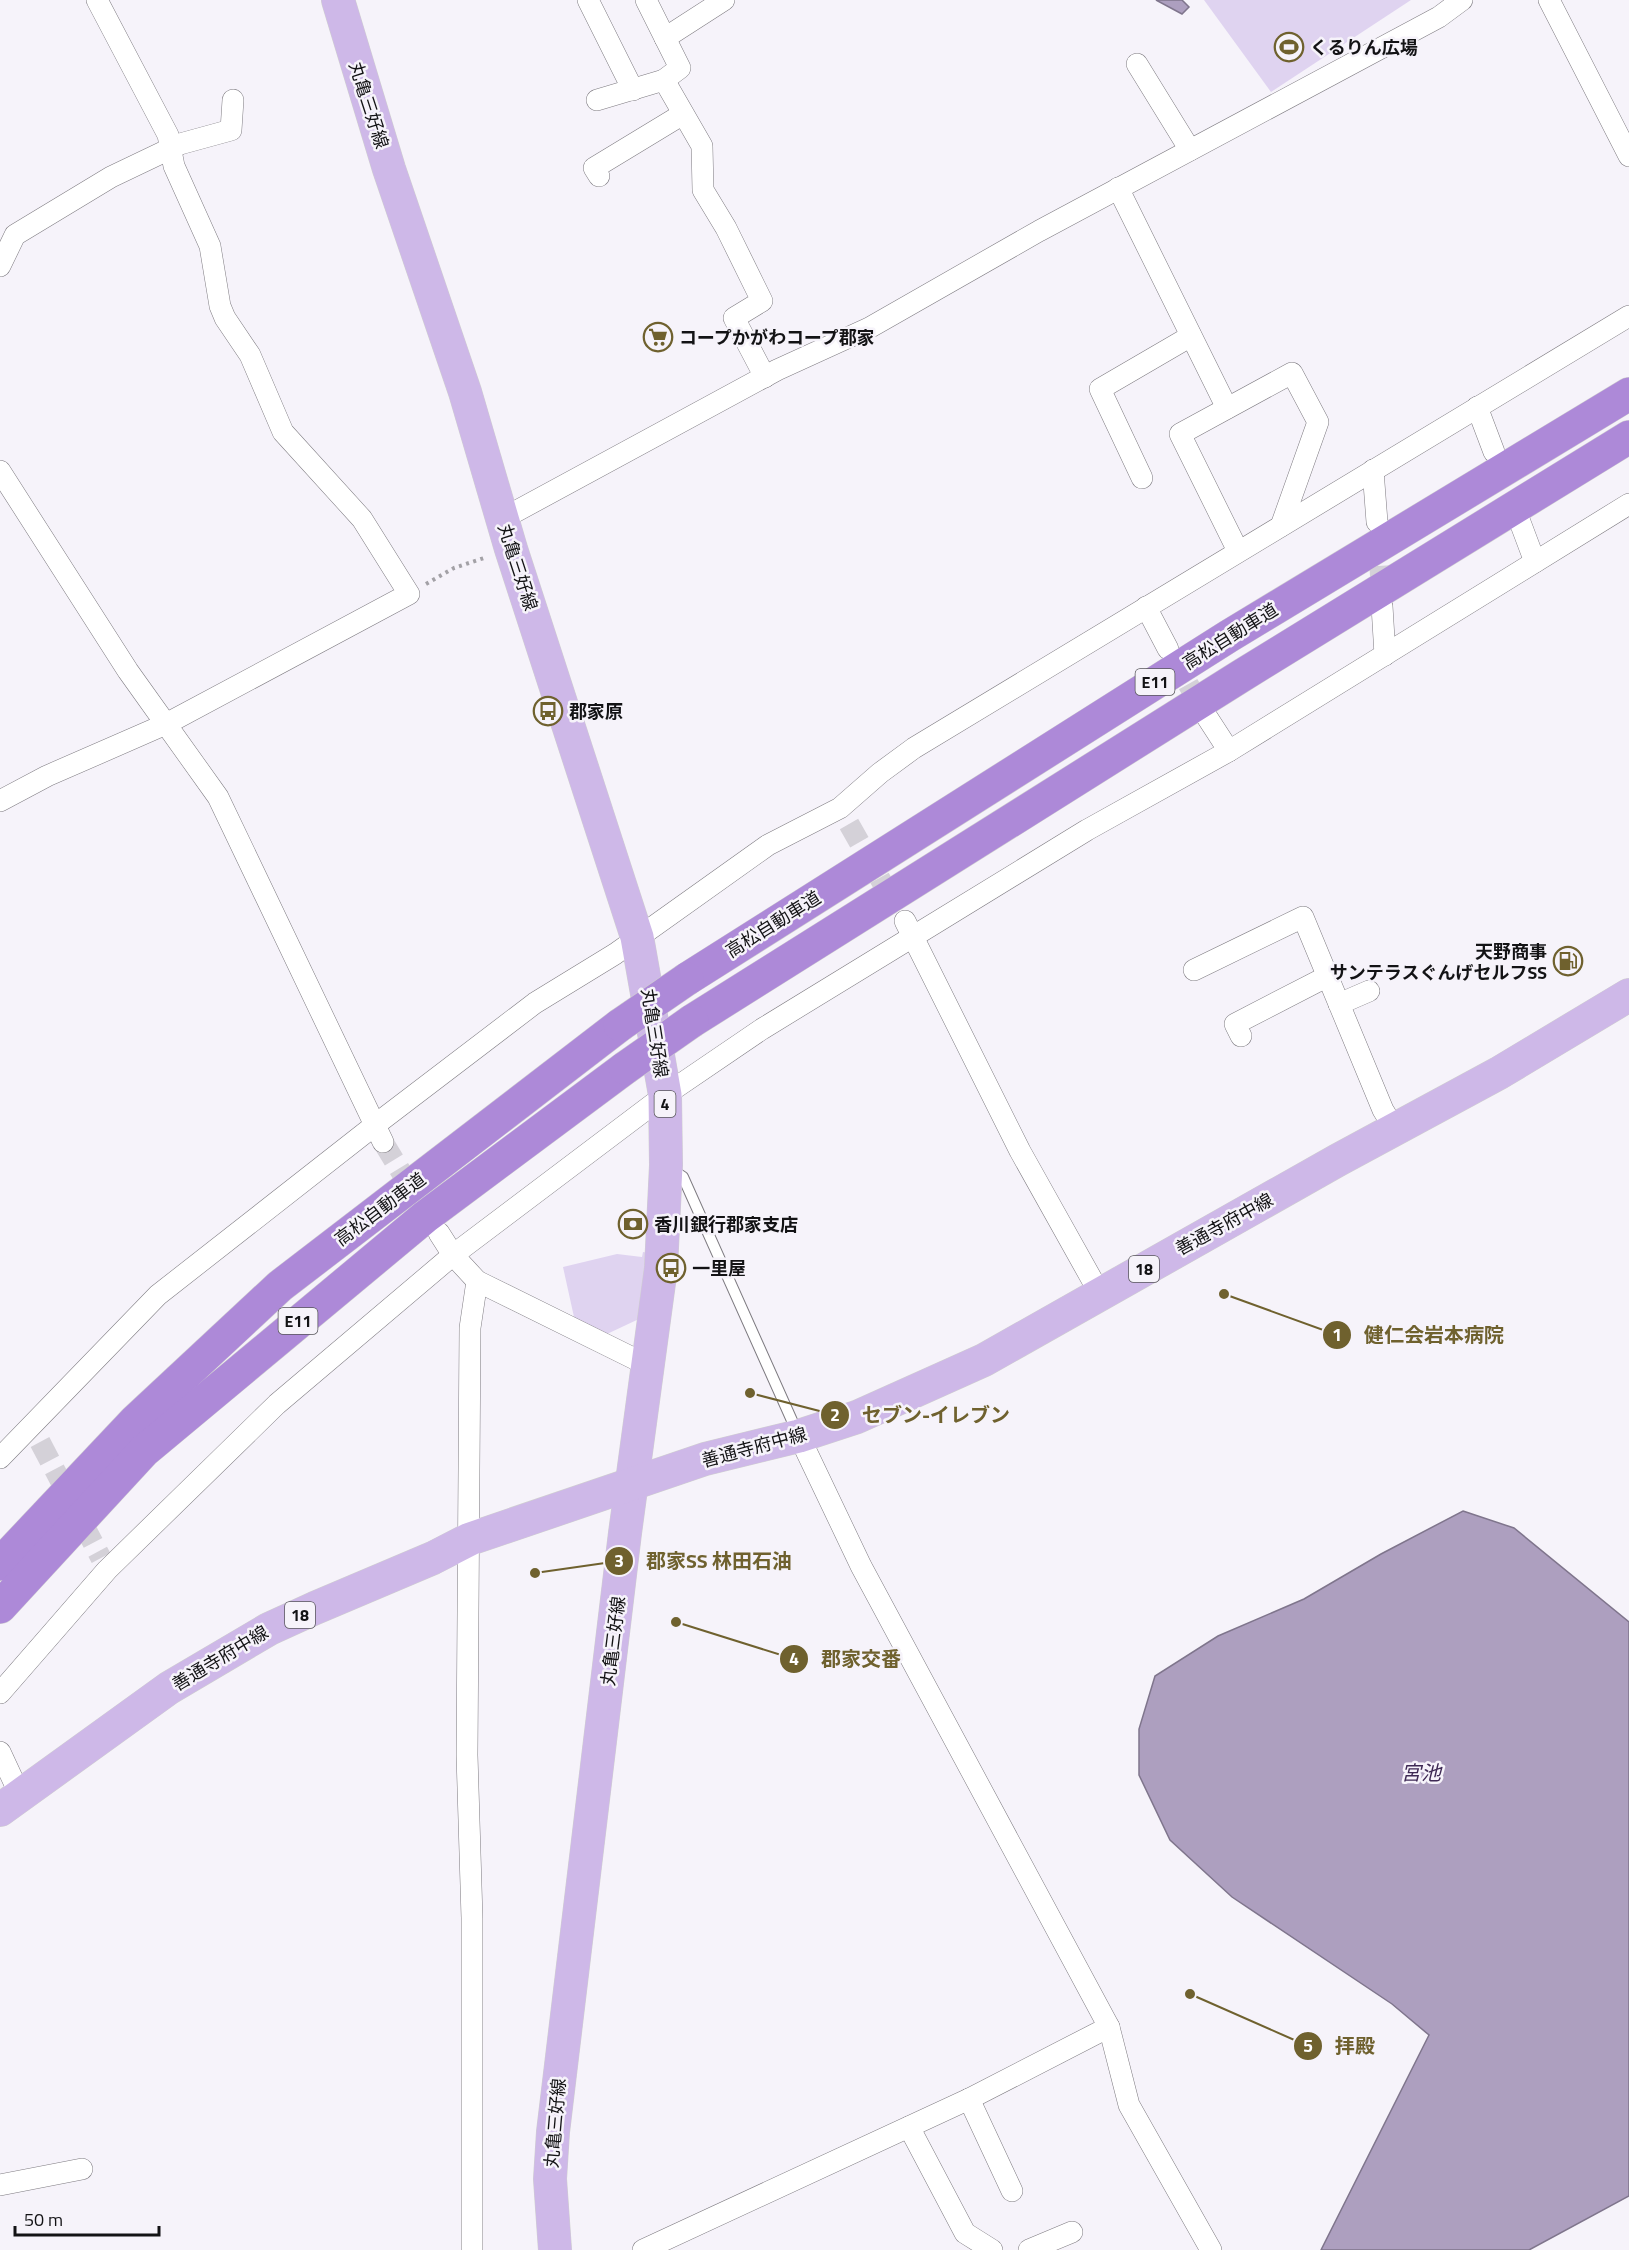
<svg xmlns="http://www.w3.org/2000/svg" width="1629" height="2250" font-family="'Titillium Web','Noto Sans JP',sans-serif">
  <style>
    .green { fill: #dfd3f0 }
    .water { fill: #ad9fbf; stroke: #7f758c; stroke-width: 1.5 }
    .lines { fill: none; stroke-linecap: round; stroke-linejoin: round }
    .minor-tunnel { stroke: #d4d1d8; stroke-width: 21; stroke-dasharray: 21 10; stroke-linecap: butt }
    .service-casing { stroke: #7e7b81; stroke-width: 12 }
    .minor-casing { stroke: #7e7b81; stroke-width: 22 }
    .primary-casing { stroke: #d0d0d0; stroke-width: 34 }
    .motorway-casing { stroke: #d0d0d0; stroke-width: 34 }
    .path { stroke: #a3a1a6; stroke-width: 4; stroke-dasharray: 3 4.5; stroke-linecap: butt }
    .service { stroke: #fff; stroke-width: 10 }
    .minor { stroke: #fff; stroke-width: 21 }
    .primary { stroke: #ceb8e8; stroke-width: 33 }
    .motorway { stroke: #ad89d8; stroke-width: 33 }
    .motorway-bridge-casing { stroke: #d0d0d0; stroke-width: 34; stroke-linecap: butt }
    .motorway-bridge { stroke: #ad89d8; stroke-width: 33 }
    .labels { text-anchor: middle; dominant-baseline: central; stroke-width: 5; stroke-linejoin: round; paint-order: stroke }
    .shield { fill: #f6f3fa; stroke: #57565a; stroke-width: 1.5 }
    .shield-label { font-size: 16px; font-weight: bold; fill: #131315 }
    .poi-label { font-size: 18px; font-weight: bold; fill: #131315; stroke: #f6f3fa; text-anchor: start }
    .street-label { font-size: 18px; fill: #131315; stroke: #f6f3fa }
    .water-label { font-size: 20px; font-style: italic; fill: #3e2954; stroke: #f6f3fa }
    .leader { fill: none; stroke: #6f612e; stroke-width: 2 }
    .callout-dot { fill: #6f612e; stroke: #f6f3fa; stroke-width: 2 }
    .mark-label { font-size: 18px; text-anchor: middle; font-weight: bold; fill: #fff }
    .callout-label { font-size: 20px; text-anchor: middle; font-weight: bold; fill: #6f612e; stroke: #f6f3fa; stroke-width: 5; stroke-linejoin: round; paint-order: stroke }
  </style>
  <rect width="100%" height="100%" fill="#f6f3fa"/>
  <!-- green -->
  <g class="green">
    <polygon points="1204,0 1411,0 1271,92"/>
    <polygon points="643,1252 649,1253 641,1318 607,1334 574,1317 563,1267 617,1254 642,1257"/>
  </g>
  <!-- water -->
  <g class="water">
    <polygon points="1156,0 1182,0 1189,7 1182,14"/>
    <polygon points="1463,1511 1514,1528 1629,1622 1629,2196 1529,2250 1321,2250 1429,2035 1392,2004 1232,1897 1170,1840 1139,1775 1139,1729 1155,1676 1218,1636 1304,1599 1381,1554"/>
  </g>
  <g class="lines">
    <!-- minor-tunnel -->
    <g class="minor-tunnel">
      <polyline points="1378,535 1382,600"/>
      <polyline points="1173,657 1205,714"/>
      <polyline points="849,824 896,907"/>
      <polyline points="383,1142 415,1195"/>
      <polyline points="40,1442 101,1558"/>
    </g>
    <!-- service casing -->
    <g class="service-casing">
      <polyline id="service" points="671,1169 683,1177 798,1434"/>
    </g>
    <!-- minor casing -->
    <g class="minor-casing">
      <g id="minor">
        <polyline points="588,0 633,90"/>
        <polyline points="646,0 680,68 664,80"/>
        <polyline points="1549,0 1629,156"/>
        <polyline points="665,38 724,0"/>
        <polyline points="1137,64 1190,150"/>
        <polyline points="597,100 664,80 702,146 703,190 726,228 762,301 734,318 765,377"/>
        <polyline points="599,176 594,168 683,114"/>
        <polyline points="1118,188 1227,408"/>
        <polyline points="0,266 15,235 111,177 180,144 231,130 233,100"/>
        <polyline points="1477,407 1494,452"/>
        <polyline points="1373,470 1377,522"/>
        <polyline points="0,471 128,671 218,797 383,1142"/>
        <polyline points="1142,478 1100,389 1191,336"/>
        <polyline points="502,519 777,370 869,328 1039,231 1439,17 1462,0"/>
        <polyline points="1520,522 1535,562"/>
        <polyline points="1238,551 1180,434 1292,373 1318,422 1281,526"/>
        <polyline points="1382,606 1385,655"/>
        <polyline points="1146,607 1168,649"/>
        <polyline points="1205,714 1229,751"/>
        <polyline points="0,801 47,776 166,724 409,594 362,519 283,432 250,355 225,318 220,306 210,246 174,166 168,135 97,0"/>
        <polyline points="905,921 1020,1151 1100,1294"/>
        <polyline points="1194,970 1303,917 1383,1110 1396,1131"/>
        <polyline points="1339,1004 1369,991"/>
        <polyline points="1241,1036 1235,1024 1328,976"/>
        <polyline points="439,1233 453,1255 477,1281 647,1365"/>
        <polyline points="799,1436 861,1566 1109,2027 1129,2105 1211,2250"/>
        <polyline points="0,1458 158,1295 375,1125 535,1003 615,954 768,845 840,808 880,773 914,748 1629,316"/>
        <polyline points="0,1693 107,1570 277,1404 453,1255 665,1095 762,1029 914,936 1087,830 1229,751 1629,504"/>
        <polyline points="0,1752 20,1795"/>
        <polyline points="969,2099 1012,2191"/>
        <polyline points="909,2127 965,2233 992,2250"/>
        <polyline points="0,2185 82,2169"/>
        <polyline points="472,2250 472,1918 467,1755 470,1328 477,1281"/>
        <polyline points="643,2250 969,2099 1109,2027"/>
        <polyline points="1029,2250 1072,2232"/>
      </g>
    </g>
    <!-- primary casing -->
    <g class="primary-casing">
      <g id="primary">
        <polyline points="338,0 389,169 465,392 511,549 637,937 665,1095 666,1165 661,1268 625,1533 553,2132 550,2179 555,2250"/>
        <polyline points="0,1810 169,1688 269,1629 315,1608 433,1558 470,1539 705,1459 799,1436 857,1417 984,1360 1338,1160 1499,1073 1629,995"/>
      </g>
    </g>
    <!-- motorway casing -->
    <g class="motorway-casing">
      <g id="motorway">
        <polyline points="687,979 1229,636 1629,394"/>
        <polyline points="692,1021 1241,676 1629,437"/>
        <polyline points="0,1564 135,1421 280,1286 620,1025"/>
        <polyline points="0,1607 144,1451 425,1217 625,1068"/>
      </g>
    </g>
    <!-- path -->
    <polyline class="path" points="426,584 454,568 487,557"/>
    <!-- service -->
    <use href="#service" class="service"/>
    <!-- minor -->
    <use href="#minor" class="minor"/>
    <!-- primary -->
    <use href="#primary" class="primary"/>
    <!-- motorway -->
    <use href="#motorway" class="motorway"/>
    <!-- motorway-bridge casing -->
    <g class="motorway-bridge-casing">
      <g id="motorway-bridge">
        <polyline points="620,1025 687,979"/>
        <polyline points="625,1068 692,1021"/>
      </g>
    </g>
    <!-- motorway-bridge -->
    <use href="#motorway-bridge" class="motorway-bridge"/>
  </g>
  <!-- icons -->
  <defs>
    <g id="stadium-ring" transform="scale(1.5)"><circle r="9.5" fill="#f6f3fa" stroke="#6f612e" stroke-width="1.5"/><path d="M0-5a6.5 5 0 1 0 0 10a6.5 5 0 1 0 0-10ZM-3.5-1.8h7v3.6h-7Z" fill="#6f612e"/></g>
    <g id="supermarket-ring" transform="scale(1.5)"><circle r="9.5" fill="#f6f3fa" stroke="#6f612e" stroke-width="1.5"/><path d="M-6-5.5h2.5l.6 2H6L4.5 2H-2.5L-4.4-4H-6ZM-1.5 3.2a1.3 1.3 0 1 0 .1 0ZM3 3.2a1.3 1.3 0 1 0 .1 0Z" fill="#6f612e"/></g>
    <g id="bus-ring" transform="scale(1.5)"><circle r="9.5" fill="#f6f3fa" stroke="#6f612e" stroke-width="1.5"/><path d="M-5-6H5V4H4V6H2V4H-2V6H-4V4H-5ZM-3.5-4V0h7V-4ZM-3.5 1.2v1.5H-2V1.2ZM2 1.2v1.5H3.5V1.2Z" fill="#6f612e"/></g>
    <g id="fuel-ring" transform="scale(1.5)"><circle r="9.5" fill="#f6f3fa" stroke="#6f612e" stroke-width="1.5"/><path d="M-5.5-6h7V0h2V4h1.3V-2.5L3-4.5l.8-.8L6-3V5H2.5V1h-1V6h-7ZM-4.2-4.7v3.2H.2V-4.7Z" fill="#6f612e"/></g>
    <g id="bank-ring" transform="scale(1.5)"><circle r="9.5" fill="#f6f3fa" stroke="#6f612e" stroke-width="1.5"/><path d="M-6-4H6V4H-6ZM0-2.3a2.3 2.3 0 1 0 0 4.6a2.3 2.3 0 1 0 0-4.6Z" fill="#6f612e"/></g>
  </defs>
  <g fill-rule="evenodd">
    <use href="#stadium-ring" x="1289" y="47"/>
    <use href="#supermarket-ring" x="658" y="337"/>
    <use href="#bus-ring" x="548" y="711"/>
    <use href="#fuel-ring" x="1568" y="961"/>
    <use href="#bank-ring" x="633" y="1224"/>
    <use href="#bus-ring" x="671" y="1268"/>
  </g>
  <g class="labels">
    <!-- shield labels -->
    <g class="shield">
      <rect x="1135.5" y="669" width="39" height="26" rx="4.5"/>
      <rect x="654.5" y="1091" width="21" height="26" rx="4.5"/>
      <rect x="1129" y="1256" width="30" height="26" rx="4.5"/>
      <rect x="278.5" y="1308" width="39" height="26" rx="4.5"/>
      <rect x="285" y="1602" width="30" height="26" rx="4.5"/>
    </g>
    <g class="shield-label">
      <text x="1155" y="682">E11</text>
      <text x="665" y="1104">4</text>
      <text x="1144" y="1269">18</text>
      <text x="298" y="1321">E11</text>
      <text x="300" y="1615">18</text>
    </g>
    <!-- poi labels -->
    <g class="poi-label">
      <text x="1310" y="47">くるりん広場</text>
      <text x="679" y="337">コープかがわコープ郡家</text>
      <text x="569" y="711">郡家原</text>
      <text x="1547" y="951" text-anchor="end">天野商事<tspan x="1547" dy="21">サンテラスぐんげセルフSS</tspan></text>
      <text x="654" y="1224">香川銀行郡家支店</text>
      <text x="692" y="1268">一里屋</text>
    </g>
    <!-- street labels -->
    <g class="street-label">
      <text transform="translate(369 105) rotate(72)">丸亀三好線</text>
      <text transform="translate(518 567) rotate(72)">丸亀三好線</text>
      <text transform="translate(1230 636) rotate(-32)">高松自動車道</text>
      <text transform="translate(773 924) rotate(-32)">高松自動車道</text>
      <text transform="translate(655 1033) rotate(81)">丸亀三好線</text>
      <text transform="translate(380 1209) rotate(-37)">高松自動車道</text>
      <text transform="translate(1224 1224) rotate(-29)">善通寺府中線</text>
      <text transform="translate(754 1447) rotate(-15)">善通寺府中線</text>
      <text transform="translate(613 1641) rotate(-83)">丸亀三好線</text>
      <text transform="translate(220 1658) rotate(-31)">善通寺府中線</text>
      <text transform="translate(555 2123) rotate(-85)">丸亀三好線</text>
    </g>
    <!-- water labels -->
    <g class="water-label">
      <text x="1421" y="1772">宮池</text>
    </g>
  </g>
  <!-- callouts -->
  <path class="leader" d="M1224 1294L1337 1335M750 1393L835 1415M535 1573L619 1561M676 1622L794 1659M1190 1994L1308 2046"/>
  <g class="callout-dot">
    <circle cx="1224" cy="1294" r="6"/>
    <circle cx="750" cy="1393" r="6"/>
    <circle cx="535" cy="1573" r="6"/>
    <circle cx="676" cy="1622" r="6"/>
    <circle cx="1190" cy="1994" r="6"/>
    <circle cx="1337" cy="1335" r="15"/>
    <circle cx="835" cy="1415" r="15"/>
    <circle cx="619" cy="1561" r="15"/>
    <circle cx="794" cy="1659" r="15"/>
    <circle cx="1308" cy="2046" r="15"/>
  </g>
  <g class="mark-label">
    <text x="1337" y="1341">1</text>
    <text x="835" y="1421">2</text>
    <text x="619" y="1567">3</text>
    <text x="794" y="1665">4</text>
    <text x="1308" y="2052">5</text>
  </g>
  <g class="callout-label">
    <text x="1434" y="1342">健仁会岩本病院</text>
    <text x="936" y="1422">セブン-イレブン</text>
    <text x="719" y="1568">郡家SS 林田石油</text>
    <text x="861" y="1666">郡家交番</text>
    <text x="1355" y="2053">拝殿</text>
  </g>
  <!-- scale -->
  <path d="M15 2226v9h144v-9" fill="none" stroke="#131315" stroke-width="3"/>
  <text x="24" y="2226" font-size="18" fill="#131315" stroke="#f6f3fa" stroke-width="4.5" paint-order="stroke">50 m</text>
</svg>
